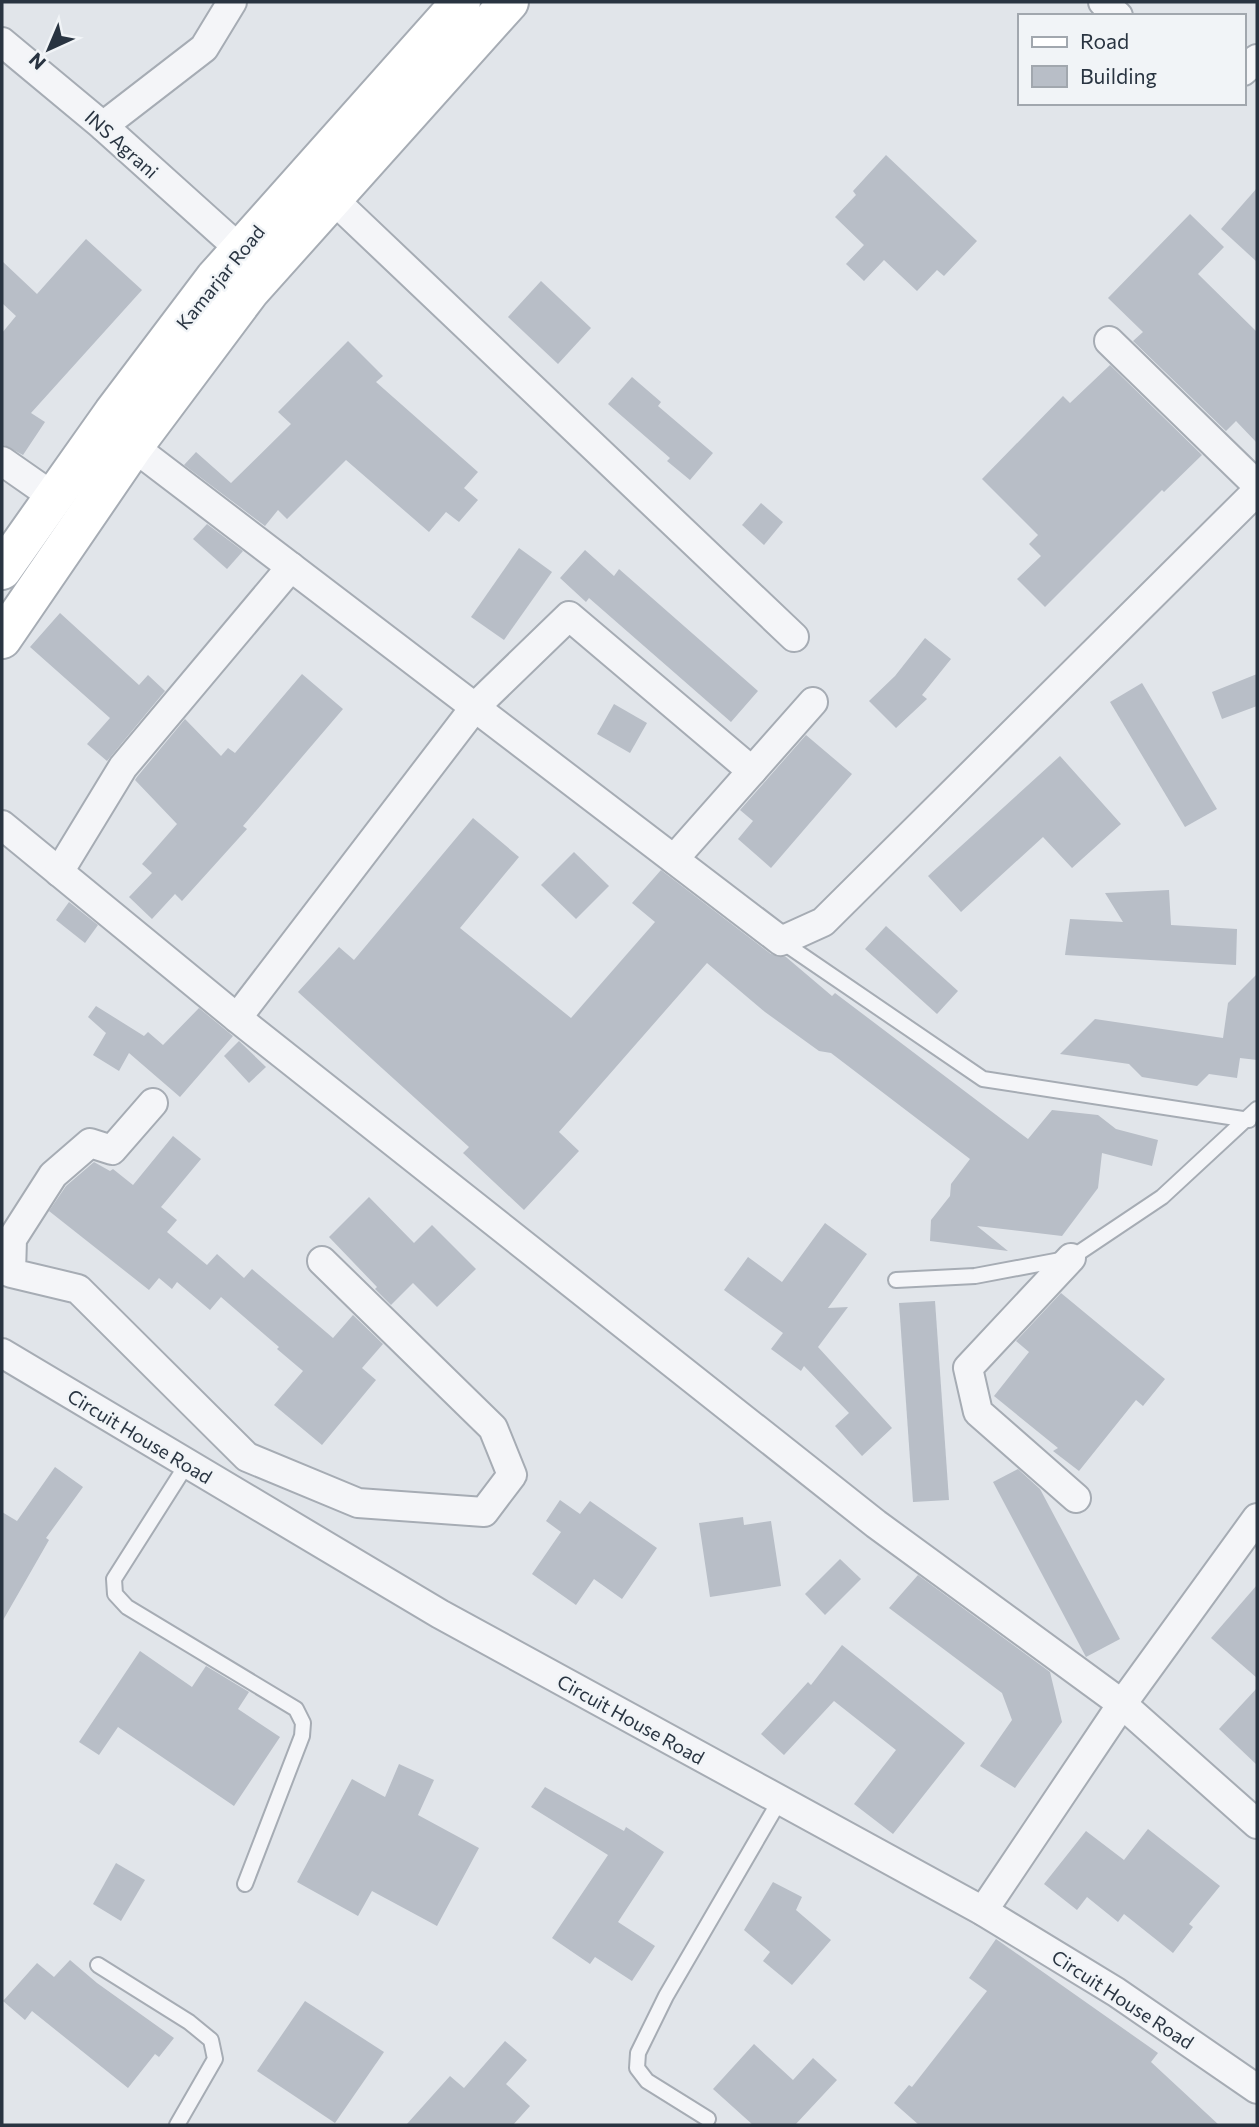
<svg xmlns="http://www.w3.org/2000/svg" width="1259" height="2127" font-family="Commissioner,sans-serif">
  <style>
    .building { fill: #b8bec7 }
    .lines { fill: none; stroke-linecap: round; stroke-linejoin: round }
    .service-casing { stroke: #a6acb4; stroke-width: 18 }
    .minor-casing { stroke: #a6acb4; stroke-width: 32 }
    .secondary-casing { stroke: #a6acb4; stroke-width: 42 }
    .service { stroke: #f4f5f8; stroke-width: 14 }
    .minor { stroke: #f4f5f8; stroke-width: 28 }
    .secondary { stroke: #fff; stroke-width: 38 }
    .labels { text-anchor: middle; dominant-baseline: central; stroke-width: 5; stroke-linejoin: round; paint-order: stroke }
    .street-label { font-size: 19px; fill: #293441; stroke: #f1f4f7 }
  </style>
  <rect width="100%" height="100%" fill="#e1e5ea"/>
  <!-- building -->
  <g class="building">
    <polygon points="886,155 977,241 944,276 937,270 917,291 884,260 864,281 846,264 864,245 835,217 856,195 853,191"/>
    <polygon points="1257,188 1257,262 1221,229"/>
    <polygon points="1190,214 1224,247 1198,274 1257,332 1257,443 1236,421 1226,431 1133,341 1143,332 1108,298"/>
    <polygon points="86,239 142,290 31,413 45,422 23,455 2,444 2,333 16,316 2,303 2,261 37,294"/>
    <polygon points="541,281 591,328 558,364 508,317"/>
    <polygon points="348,341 383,376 376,382 478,472 464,488 478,500 459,522 446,512 429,532 346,460 287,519 278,510 265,526 184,465 196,452 231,483 291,424 278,412"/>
    <polygon points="1110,365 1202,455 1164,492 1162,490 1045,607 1017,579 1041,556 1029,544 1038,535 982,479 1063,396 1070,403"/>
    <polygon points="632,377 661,402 658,406 713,453 690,480 667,461 670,458 608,404"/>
    <polygon points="761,503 783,522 764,545 742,525"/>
    <polygon points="207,524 243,551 227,569 193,539"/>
    <polygon points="519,548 552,572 504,640 471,617"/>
    <polygon points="585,550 614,576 619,569 758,691 731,722 589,598 586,602 560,578"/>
    <polygon points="60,613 139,685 148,675 165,691 107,761 87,744 110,718 30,647"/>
    <polygon points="925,638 951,659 922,695 927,699 896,728 869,701 895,676"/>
    <polygon points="302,674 343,709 243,826 247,829 182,901 175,894 152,919 129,897 152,873 142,864 177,824 135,780 137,777 185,719 221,756 228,748 235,753"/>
    <polygon points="1257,674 1257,706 1222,719 1212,692"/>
    <polygon points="1142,683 1217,809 1185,827 1110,702"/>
    <polygon points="614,704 647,723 630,753 597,734"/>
    <polygon points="806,735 852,774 771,868 738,839 753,821 740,810"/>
    <polygon points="1060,756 1121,824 1072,868 1043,837 961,912 928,876"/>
    <polygon points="473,818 519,857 460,928 571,1018 655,922 632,903 661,870 771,954 786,957 832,996 835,993 1028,1139 1052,1110 1098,1115 1116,1129 1158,1140 1152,1166 1102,1153 1098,1188 1062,1236 977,1226 1008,1251 930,1241 931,1220 950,1196 951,1184 970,1159 831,1053 819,1051 765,1012 707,963 559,1132 579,1151 524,1210 463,1153 469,1147 298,992 339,947 354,960"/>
    <polygon points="574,852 609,886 576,919 541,885"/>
    <polygon points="1169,890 1171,925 1237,929 1236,965 1065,955 1070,919 1123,922 1105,893"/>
    <polygon points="69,902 98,925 85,943 56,920"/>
    <polygon points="886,926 958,991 937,1014 865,949"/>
    <polygon points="1257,974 1257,1060 1240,1058 1237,1078 1209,1074 1197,1086 1142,1077 1129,1064 1060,1054 1095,1019 1223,1038 1228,1003"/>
    <polygon points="96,1006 144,1036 148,1032 163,1045 199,1008 233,1036 180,1097 129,1053 119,1071 93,1055 106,1033 88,1017"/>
    <polygon points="239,1041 266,1067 249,1083 224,1056"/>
    <polygon points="173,1136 201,1159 161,1207 177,1220 167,1232 207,1265 217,1254 244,1278 252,1269 333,1338 353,1315 383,1344 362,1368 376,1380 322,1445 274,1405 303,1371 277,1349 279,1347 221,1297 210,1310 177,1282 172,1289 159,1278 149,1290 49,1211 66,1186 94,1162 110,1171 113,1169 133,1185"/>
    <polygon points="369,1197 414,1243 432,1225 476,1269 437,1307 413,1283 391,1305 375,1289 377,1287 329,1237"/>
    <polygon points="825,1223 867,1254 828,1308 848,1307 818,1347 892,1428 862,1456 835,1426 849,1413 804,1366 801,1371 771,1349 783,1333 724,1290 748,1257 782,1282"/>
    <polygon points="1061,1293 1165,1379 1143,1406 1136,1400 1079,1471 1053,1451 1058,1448 994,1396 1029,1352 1016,1341"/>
    <polygon points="935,1301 949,1500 913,1502 899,1303"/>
    <polygon points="55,1467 83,1487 46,1538 49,1540 2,1622 2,1512 17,1521"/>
    <polygon points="1018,1469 1040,1489 1120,1639 1086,1657 993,1482"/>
    <polygon points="560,1500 580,1514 590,1501 657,1548 622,1599 594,1579 576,1605 532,1574 561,1532 546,1521"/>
    <polygon points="743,1517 744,1525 771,1521 781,1586 710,1597 699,1523"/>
    <polygon points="840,1559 861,1579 825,1615 805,1594"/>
    <polygon points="918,1575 1050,1672 1062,1722 1015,1788 980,1766 1012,1720 1002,1693 889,1608"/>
    <polygon points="1257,1585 1257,1678 1211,1638"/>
    <polygon points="842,1645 965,1743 893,1834 854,1804 896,1750 834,1701 784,1755 761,1734 808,1682 811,1685"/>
    <polygon points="140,1651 192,1687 206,1666 249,1692 238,1709 280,1737 234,1806 118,1727 99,1755 79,1742"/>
    <polygon points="1257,1688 1257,1765 1219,1729"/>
    <polygon points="399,1764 434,1780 418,1815 479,1848 437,1926 372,1891 358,1916 297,1882 352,1779 385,1797"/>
    <polygon points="545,1787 624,1831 626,1827 664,1852 618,1922 655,1946 632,1981 595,1957 590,1964 552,1938 608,1855 531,1807"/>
    <polygon points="1148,1829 1220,1886 1189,1924 1193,1927 1173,1953 1124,1914 1118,1922 1087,1897 1077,1910 1044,1884 1086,1831 1124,1860"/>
    <polygon points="116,1863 145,1880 121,1921 93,1904"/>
    <polygon points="773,1882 802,1897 796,1910 831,1940 792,1985 763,1961 770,1952 744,1930"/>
    <polygon points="996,1939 1158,2053 1151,2062 1219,2125 919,2125 894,2103 909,2085 912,2087 987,1991 969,1978"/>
    <polygon points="70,1960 97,1983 174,2038 159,2057 155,2054 128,2088 32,2011 25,2020 3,2001 37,1963 54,1977"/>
    <polygon points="305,2001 384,2052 335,2123 257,2071"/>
    <polygon points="505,2041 527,2060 506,2084 530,2106 513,2125 406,2125 450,2076 464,2088"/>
    <polygon points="754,2044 793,2080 813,2058 837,2080 795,2125 753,2125 713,2089"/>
  </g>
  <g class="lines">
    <!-- service casing -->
    <g class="service-casing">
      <g id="service">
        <polyline points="781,941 983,1079 1249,1120"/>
        <polyline points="896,1280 975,1276 1071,1258 1162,1197 1257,1109"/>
        <polyline points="187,1464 114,1579 115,1594 127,1607 296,1709 303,1723 302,1736 245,1884"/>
        <polyline points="98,1965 189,2022 211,2040 215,2059 177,2125"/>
        <polyline points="708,2119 647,2081 637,2068 638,2053 666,1996 780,1800"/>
      </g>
    </g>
    <!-- minor casing -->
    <g class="minor-casing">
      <g id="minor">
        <polyline points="1103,2 1118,16"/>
        <polyline points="2,42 103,126 253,261"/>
        <polyline points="1243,71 1257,59"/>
        <polyline points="103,126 204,48 232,2"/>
        <polyline points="333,199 794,637"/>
        <polyline points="1109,341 1257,485"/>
        <polyline points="118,435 781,941 823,922 1257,491"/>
        <polyline points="2,461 55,498"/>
        <polyline points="2,825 237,1018 876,1524 1122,1704 1257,1518"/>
        <polyline points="674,859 813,702"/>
        <polyline points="59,872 123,767 291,567"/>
        <polyline points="237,1018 475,707 569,616 752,771"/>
        <polyline points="153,1103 112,1150 90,1143 53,1175 12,1239 11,1273 78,1289 247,1457 358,1503 484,1512 512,1475 493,1428 322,1261"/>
        <polyline points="1071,1258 968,1368 978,1412 1076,1498"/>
        <polyline points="2,1353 440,1614 983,1911 1116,1992 1257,2089"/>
        <polyline points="983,1911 1122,1704 1257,1824"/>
      </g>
    </g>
    <!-- secondary casing -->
    <g class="secondary-casing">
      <g id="secondary">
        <polyline points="2,570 113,413 215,278 461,2"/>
        <polyline points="2,639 134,446 250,291 509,2"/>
      </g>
    </g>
    <!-- service -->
    <use href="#service" class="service"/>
    <!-- minor -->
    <use href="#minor" class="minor"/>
    <!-- secondary -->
    <use href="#secondary" class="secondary"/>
  </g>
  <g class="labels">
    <!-- street labels -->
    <g class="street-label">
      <text transform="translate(122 144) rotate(42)">INS Agrani</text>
      <text transform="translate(220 277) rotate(-51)">Kamarjar Road</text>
      <text transform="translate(140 1436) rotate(31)">Circuit House Road</text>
      <text transform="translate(631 1719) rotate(29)">Circuit House Road</text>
      <text transform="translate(1123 1999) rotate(33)">Circuit House Road</text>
    </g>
  </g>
  <!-- border -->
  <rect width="1259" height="2127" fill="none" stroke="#293441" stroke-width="7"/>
  <!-- legend -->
  <rect x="1018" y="14" width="228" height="91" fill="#f1f4f7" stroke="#a1a7ae" stroke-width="2"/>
  <rect x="1032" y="37" width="35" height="10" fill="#ffffff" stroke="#a1a7ae" stroke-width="2"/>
  <text x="1080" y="49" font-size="21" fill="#293441">Road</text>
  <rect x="1032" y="66" width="35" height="21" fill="#b8bec7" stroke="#a1a7ae" stroke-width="2"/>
  <text x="1080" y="84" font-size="21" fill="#293441">Building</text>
  <!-- north arrow -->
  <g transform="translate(49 49) rotate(224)" stroke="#f1f4f7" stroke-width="5" paint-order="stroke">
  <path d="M0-5L12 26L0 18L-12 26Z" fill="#293441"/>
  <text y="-10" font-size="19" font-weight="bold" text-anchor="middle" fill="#293441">N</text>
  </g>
</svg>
